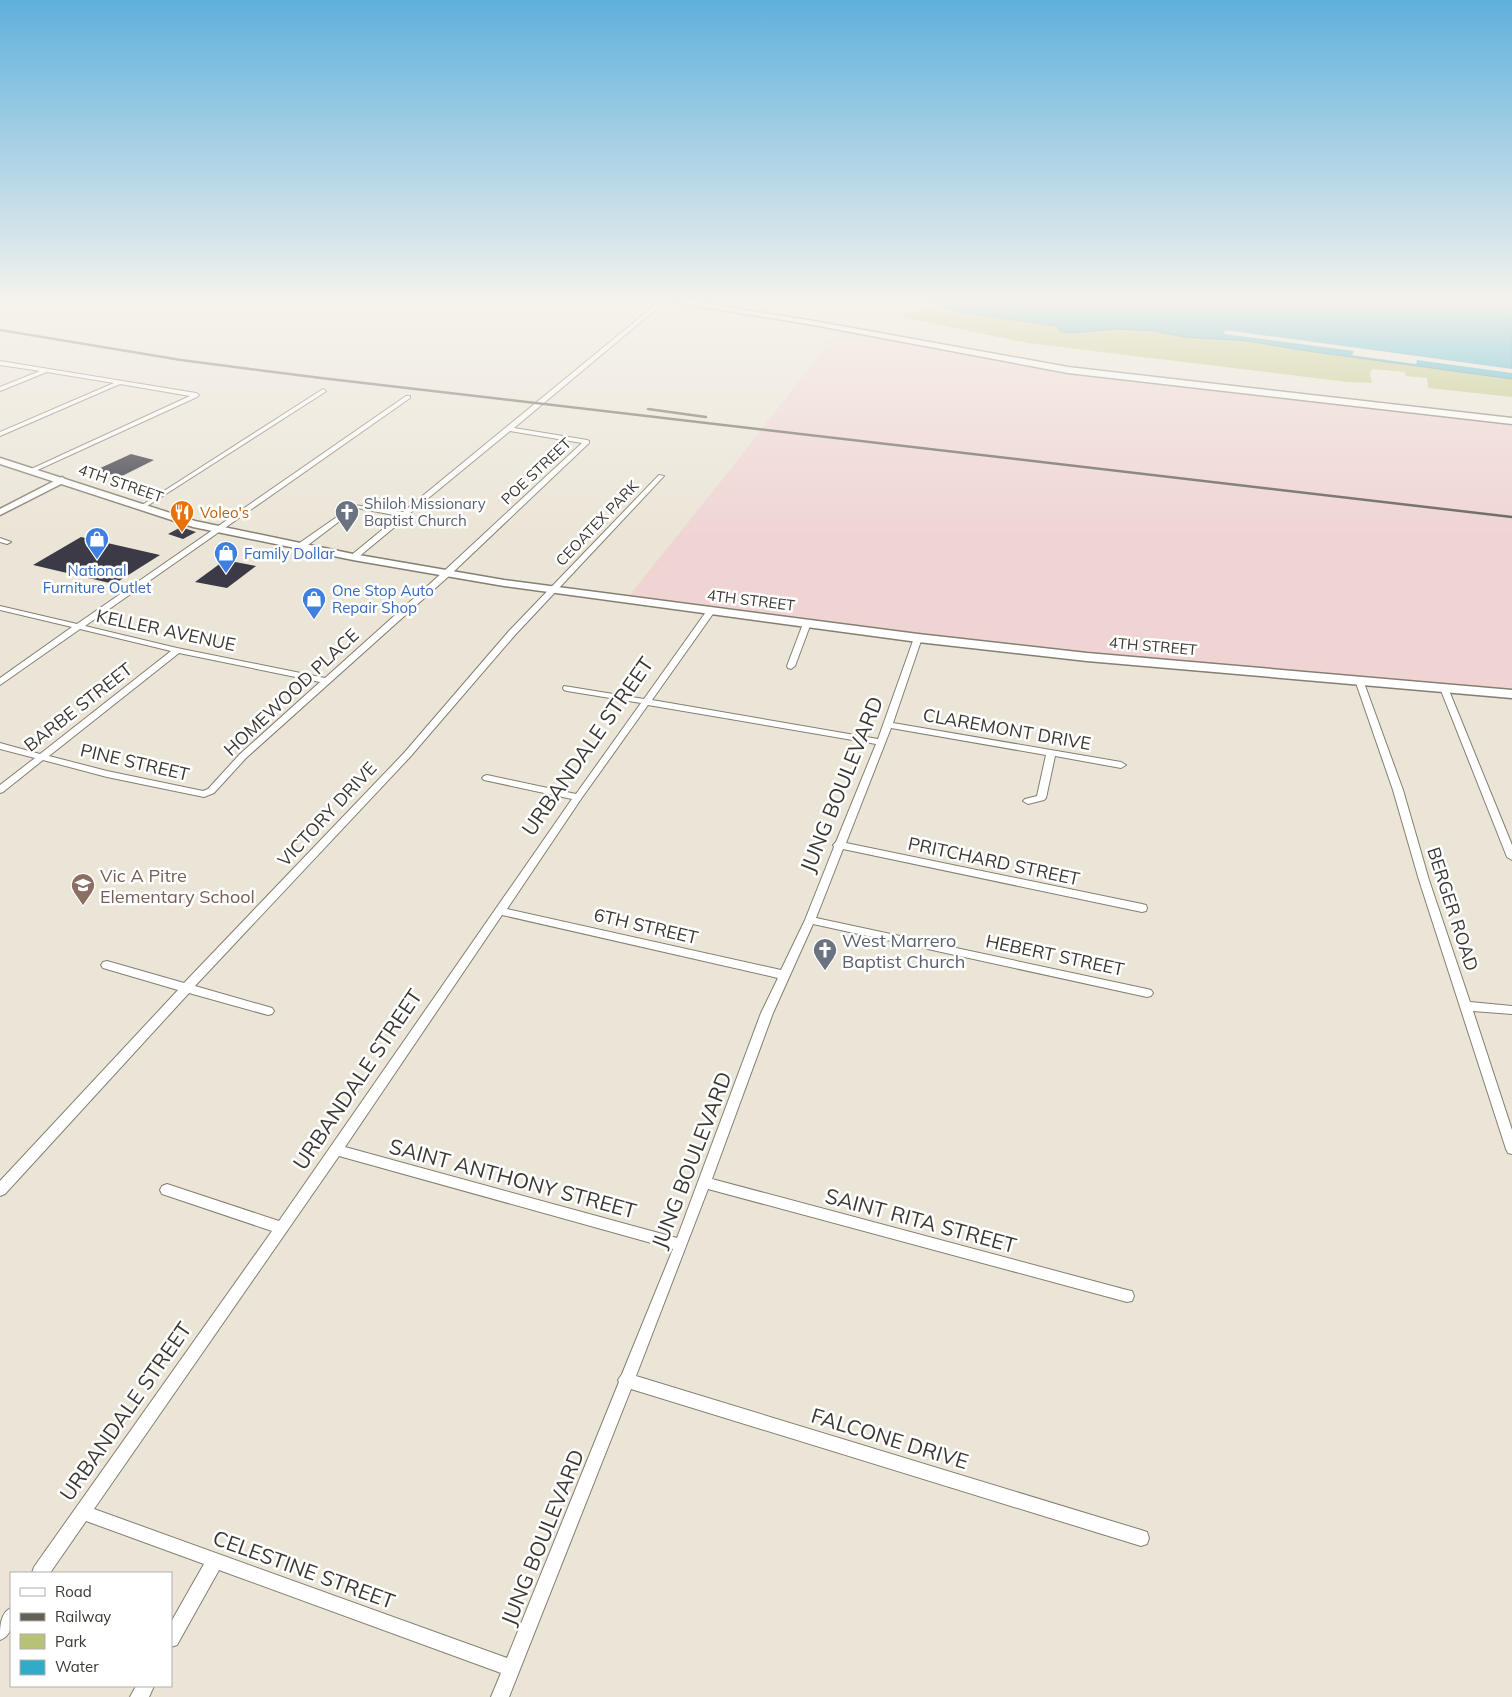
<svg xmlns="http://www.w3.org/2000/svg" width="1512" height="1697" font-family="Mulish,sans-serif">
  <style>
    .industrial { fill: #efd4d3 }
    .green { fill: #b8c276 }
    .water { fill: #32abc9; stroke: #34889c }
    .pier { fill: #ebe5d7 }
    .building { fill: #3b3a46 }
    .lines { fill: none; stroke-linecap: round; stroke-linejoin: round }
    .minor-casing { stroke: #847f71; stroke-width: 2 }
    .tertiary-casing { stroke: #847f71; stroke-width: 3 }
    .secondary-casing { stroke: #847f71; stroke-width: 3 }
    .minor { fill: #fff; fill-rule: evenodd }
    .tertiary { fill: #fff; fill-rule: evenodd }
    .secondary { fill: #fff; fill-rule: evenodd }
    .rail { stroke: #636058; stroke-width: 2.5 }
    .labels { text-anchor: middle; dominant-baseline: central; stroke-width: 5; stroke-linejoin: round; paint-order: stroke }
    .far-street-label { font-size: 15px; fill: #3a3832; stroke: #fff }
    .far-worship-label { font-size: 15px; fill: #5b616d; stroke: #fff; text-anchor: start }
    .far-food-label { font-size: 15px; fill: #c56008; stroke: #fff; text-anchor: start }
    .far-shop-label { font-size: 15px; fill: #366cbe; stroke: #fff; text-anchor: start }
    .street-label { font-size: 18px; fill: #3a3832; stroke: #fff }
    .education-label { font-size: 18px; fill: #785e54; stroke: #fff; text-anchor: start }
    .worship-label { font-size: 18px; fill: #5b616d; stroke: #fff; text-anchor: start }
    .near-street-label { font-size: 21px; fill: #3a3832; stroke: #fff }
  </style>
  <rect width="100%" height="100%" fill="#ebe5d7"/>
  <!-- industrial -->
  <polygon class="industrial" points="838,330 1014,364 1070,373 1512,423 1512,700 973,649 624,602 726,475"/>
  <!-- green -->
  <polygon class="green" points="930,308 979,316 1109,323 1512,375 1512,397 1428,388 1427,378 1406,376 1405,372 1373,369 1370,373 1372,383 1347,382 1028,343 902,317 904,314 926,310"/>
  <!-- water -->
  <polygon class="water" points="919,300 1512,300 1512,379 1300,350 1249,341 1184,337 1154,331 1116,329 1075,333 1061,332 1056,326 958,312"/>
  <!-- pier -->
  <polygon class="pier" points="1225,330 1512,369 1512,373 1417,360 1416,364 1358,356 1352,355 1354,351 1224,334"/>
  <!-- building -->
  <g class="building">
    <polygon points="131,454 154,460 120,477 96,470"/>
    <polygon points="181,527 196,532 183,539 168,534"/>
    <polygon points="81,537 160,555 114,584 33,565"/>
    <polygon points="225,560 256,566 227,588 195,582"/>
  </g>
  <g class="lines">
    <!-- minor casing -->
    <g class="minor-casing">
      <g id="minor">
        <path d="M661,300H667L514,428L587,440L589,441V443L449,576L246,758L214,793L204,797L107,777L43,760L3,792L0,793V785L35,758L0,749V743L40,754L171,651L80,629L0,685V678L72,627L0,610V606L77,624L406,396H410V398L85,626L177,648L325,678L443,572L582,443L510,431L409,514L408,516L356,559H353L349,557L399,516L357,508L304,548H298V544L354,505L403,512ZM179,653L320,682L240,754L208,789L203,791L107,771L49,756Z"/>
        <polygon points="0,361 196,393 199,395 197,397 31,473 29,472 29,470 190,396 120,384 0,436 0,432 114,383 47,372 0,391 0,387 40,371 0,365"/>
        <polygon points="323,389 326,391 325,392 144,508 139,507"/>
        <polygon points="659,475 664,476 515,635 410,757 195,986 272,1008 274,1011 272,1014 268,1015 189,993 5,1194 0,1196 0,1181 178,990 103,968 101,965 103,962 107,961 184,983 404,753 509,631"/>
        <polygon points="0,538 11,542 7,544 0,542"/>
        <path d="M708,609H714L715,611L652,700L878,739L914,638L918,636L922,638L893,723L1121,762L1126,765L1121,768L1055,756L1046,798L1044,800L1028,804L1023,801L1025,799L1037,796L1046,755L891,728L846,843L1142,904L1146,905L1147,908L1146,911L1142,912L843,849L816,918L1147,989L1151,990L1153,993L1151,996L1147,997L813,924L773,1013L712,1179L1127,1290L1132,1291L1134,1296L1132,1301L1127,1302L708,1189L636,1376L1141,1530L1147,1532L1149,1538L1147,1544L1141,1546L631,1389L509,1697H491L501,1673L219,1570L177,1645L171,1647V1622L204,1564L86,1521L50,1573H32L34,1567L272,1231L162,1194L160,1190L162,1186L167,1184L279,1221L572,799L484,780L482,778L484,776L487,775L576,794L641,703L567,691L564,690L563,688L564,686L644,699ZM648,705L876,744L836,842L833,845L834,847L805,920L781,970L507,909L581,799ZM502,915L778,978L761,1013L677,1238L345,1147ZM339,1156L673,1249L622,1374L618,1380L619,1382L507,1658L94,1509Z"/>
        <polygon points="804,621 807,621 811,623 795,666 791,669 788,668 787,666"/>
        <polygon points="1359,677 1363,680 1403,790 1429,880 1470,1002 1512,1006 1512,1014 1473,1011 1512,1130 1512,1154 1508,1153 1506,1149 1419,880 1393,790 1355,680"/>
        <polygon points="1444,685 1448,688 1512,845 1512,860 1507,857 1440,688"/>
        <path d="M11,1608C11,1621 14,1635 0,1640C0,1627 0,1613 11,1608Z"/>
        <polygon points="136,1686 154,1686 149,1697 130,1697"/>
      </g>
    </g>
    <!-- tertiary casing -->
    <g class="tertiary-casing">
      <polygon id="tertiary" points="62,477 66,480 65,482 0,515 0,509"/>
    </g>
    <!-- secondary casing -->
    <g class="secondary-casing">
      <g id="secondary">
        <polygon points="660,300 682,300 808,320 1068,367 1512,418 1512,424 1068,373 808,324"/>
        <polygon points="0,458 195,521 353,554 504,580 918,634 1087,653 1512,690 1512,698 1087,661 918,642 504,586 353,560 193,527 0,464"/>
      </g>
    </g>
    <!-- minor -->
    <use href="#minor" class="minor"/>
    <!-- tertiary -->
    <use href="#tertiary" class="tertiary"/>
    <!-- secondary -->
    <use href="#secondary" class="secondary"/>
    <!-- rail -->
    <g class="rail">
      <polyline points="0,330 181,360 321,378 1512,517"/>
      <polyline points="648,409 706,417"/>
    </g>
  </g>
  <!-- sky -->
  <linearGradient id="sky" x2="0" y2="1"><stop stop-color="#5fb0dc"/><stop offset="0.56" stop-color="#f6f3ed"/><stop offset="1" stop-color="#f6f3ed" stop-opacity="0"/></linearGradient>
  <rect width="1512" height="538" fill="url(#sky)"/>
  <!-- icons -->
  <defs>
    <g id="restaurant-pin" transform="scale(1.25)"><path d="M0 17L-7.5 6A9.5 9.5 0 1 1 7.5 6Z" fill="#e8710a" stroke="#fff"/><path d="M-5-6h1v4h1v-4h1v4h1v-4h1v5L-1.5 .5V6h-2V.5L-5-1ZM5-6V6H3V1.5H1.5Q1.5-4 5-6Z" fill="#fff"/></g>
    <g id="church-pin" transform="scale(1.25)"><path d="M0 17L-7.5 6A9.5 9.5 0 1 1 7.5 6Z" fill="#6b7280" stroke="#fff"/><path d="M-1.2-6h2.4v3.5h3.3v2.4h-3.3V6h-2.4V-.1h-3.3v-2.4h3.3Z" fill="#fff"/></g>
    <g id="shop-pin" transform="scale(1.25)"><path d="M0 17L-7.5 6A9.5 9.5 0 1 1 7.5 6Z" fill="#3f7fe0" stroke="#fff"/><path d="M-5-2.5h2.3a2.7 3.5 0 0 1 5.4 0H5L5.5 6h-11ZM-1.5-2.5h3a1.5 2.3 0 0 0-3 0Z" fill="#fff"/></g>
    <g id="school-pin" transform="scale(1.25)"><path d="M0 17L-7.5 6A9.5 9.5 0 1 1 7.5 6Z" fill="#8d6e63" stroke="#fff"/><path d="M0-5L7-2L0 1L-7-2ZM-4 1L0 2.5L4 1V4Q0 6-4 4Z" fill="#fff"/></g>
  </defs>
  <g fill-rule="evenodd">
    <use href="#restaurant-pin" x="182" y="512"/>
    <use href="#church-pin" x="347" y="512"/>
    <use href="#shop-pin" x="97" y="539"/>
    <use href="#shop-pin" x="226" y="553"/>
    <use href="#shop-pin" x="314" y="599"/>
    <use href="#school-pin" x="83" y="885"/>
    <use href="#church-pin" x="825" y="950"/>
  </g>
  <g class="labels">
    <!-- far-street labels -->
    <g class="far-street-label">
      <text transform="translate(536 471) rotate(-43)">POE STREET</text>
      <text transform="translate(121 483) rotate(19)">4TH STREET</text>
      <text transform="translate(597 523) rotate(-46)">CEOATEX PARK</text>
      <text transform="translate(751 600) rotate(7)">4TH STREET</text>
      <text transform="translate(1153 646) rotate(5)">4TH STREET</text>
    </g>
    <!-- far-worship labels -->
    <g class="far-worship-label">
      <text x="364" y="503">Shiloh Missionary<tspan x="364" dy="17">Baptist Church</tspan></text>
    </g>
    <!-- far-food labels -->
    <g class="far-food-label">
      <text x="200" y="512">Voleo's</text>
    </g>
    <!-- far-shop labels -->
    <g class="far-shop-label">
      <text x="244" y="553">Family Dollar</text>
      <text x="97" y="570" text-anchor="middle">National<tspan x="97" dy="17">Furniture Outlet</tspan></text>
      <text x="332" y="590">One Stop Auto<tspan x="332" dy="17">Repair Shop</tspan></text>
    </g>
    <!-- street labels -->
    <g class="street-label">
      <text transform="translate(166 630) rotate(12)">KELLER AVENUE</text>
      <text transform="translate(291 692) rotate(-43)">HOMEWOOD PLACE</text>
      <text transform="translate(78 707) rotate(-38)">BARBE STREET</text>
      <text transform="translate(1007 729) rotate(10)">CLAREMONT DRIVE</text>
      <text transform="translate(135 762) rotate(13)">PINE STREET</text>
      <text transform="translate(327 814) rotate(-47)">VICTORY DRIVE</text>
      <text transform="translate(994 861) rotate(12)">PRITCHARD STREET</text>
      <text transform="translate(1453 909) rotate(72)">BERGER ROAD</text>
      <text transform="translate(646 926) rotate(13)">6TH STREET</text>
      <text transform="translate(1055 955) rotate(12)">HEBERT STREET</text>
    </g>
    <!-- education labels -->
    <g class="education-label">
      <text x="100" y="875">Vic A Pitre<tspan x="100" dy="21">Elementary School</tspan></text>
    </g>
    <!-- worship labels -->
    <g class="worship-label">
      <text x="842" y="940">West Marrero<tspan x="842" dy="21">Baptist Church</tspan></text>
    </g>
    <!-- near-street labels -->
    <g class="near-street-label">
      <text transform="translate(587 746) rotate(-55)">URBANDALE STREET</text>
      <text transform="translate(841 784) rotate(-68)">JUNG BOULEVARD</text>
      <text transform="translate(357 1079) rotate(-56)">URBANDALE STREET</text>
      <text transform="translate(691 1160) rotate(-69)">JUNG BOULEVARD</text>
      <text transform="translate(513 1178) rotate(15)">SAINT ANTHONY STREET</text>
      <text transform="translate(921 1220) rotate(15)">SAINT RITA STREET</text>
      <text transform="translate(125 1411) rotate(-55)">URBANDALE STREET</text>
      <text transform="translate(890 1438) rotate(17)">FALCONE DRIVE</text>
      <text transform="translate(542 1537) rotate(-68)">JUNG BOULEVARD</text>
      <text transform="translate(304 1569) rotate(20)">CELESTINE STREET</text>
    </g>
  </g>
  <!-- legend -->
  <rect x="10" y="1572" width="162" height="115" fill="#ffffff" stroke="#b0afad"/>
  <rect x="20" y="1588" width="25" height="8" fill="#ffffff" stroke="#b0afad"/>
  <text x="55" y="1597" font-size="15" fill="#3a3832">Road</text>
  <rect x="20" y="1613" width="25" height="8" fill="#636058" stroke="#b0afad"/>
  <text x="55" y="1622" font-size="15" fill="#3a3832">Railway</text>
  <rect x="20" y="1634" width="25" height="15" fill="#b8c276" stroke="#b0afad"/>
  <text x="55" y="1647" font-size="15" fill="#3a3832">Park</text>
  <rect x="20" y="1660" width="25" height="15" fill="#32abc9" stroke="#b0afad"/>
  <text x="55" y="1672" font-size="15" fill="#3a3832">Water</text>
</svg>
